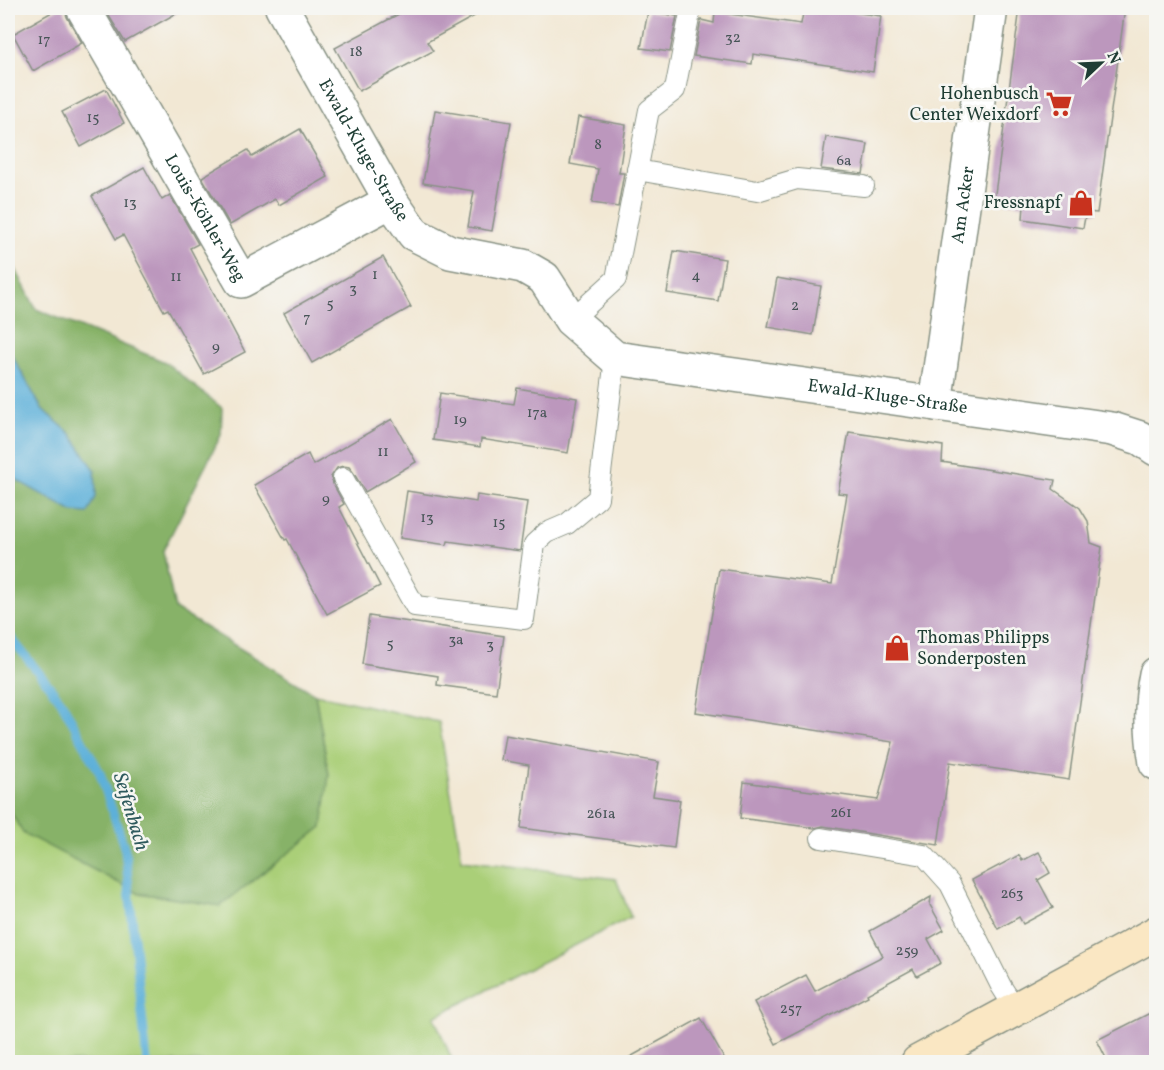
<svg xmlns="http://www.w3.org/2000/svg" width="1164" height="1070" font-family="Vollkorn,serif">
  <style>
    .green { fill: #aacf78; stroke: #648656; stroke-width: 1.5 }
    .forest { fill: #87b268; stroke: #53784e; stroke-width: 1.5 }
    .water { fill: #5db0d9; stroke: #3e7686; stroke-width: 1.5 }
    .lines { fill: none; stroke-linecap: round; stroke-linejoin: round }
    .stream { stroke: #5db0d9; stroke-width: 9 }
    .building { fill: #bc97bd }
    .lane-casing { stroke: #889284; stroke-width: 22 }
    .street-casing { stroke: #889284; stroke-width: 36 }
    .secondary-casing { stroke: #889284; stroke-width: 36 }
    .lane { stroke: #fff; stroke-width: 20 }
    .street { stroke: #fff; stroke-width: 33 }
    .secondary { stroke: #fae7c3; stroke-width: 33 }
    .labels { text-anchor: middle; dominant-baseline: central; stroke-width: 5; stroke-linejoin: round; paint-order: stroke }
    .number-label { font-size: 15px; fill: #465456 }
    .poi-label { font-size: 18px; fill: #1f3d34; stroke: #f6f6f2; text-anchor: end }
    .street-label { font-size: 18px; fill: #1f3d34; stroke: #f6f6f2 }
    .water-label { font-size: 20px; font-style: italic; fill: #2e5a5d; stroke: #f6f6f2 }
  </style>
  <rect width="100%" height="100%" fill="#f6f6f2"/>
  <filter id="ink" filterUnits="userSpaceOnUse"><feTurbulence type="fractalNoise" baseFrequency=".0167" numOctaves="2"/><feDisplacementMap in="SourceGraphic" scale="12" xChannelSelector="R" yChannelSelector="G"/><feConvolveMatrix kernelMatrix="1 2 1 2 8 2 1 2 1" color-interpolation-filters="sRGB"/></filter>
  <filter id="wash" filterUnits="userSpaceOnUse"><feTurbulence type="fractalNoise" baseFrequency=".008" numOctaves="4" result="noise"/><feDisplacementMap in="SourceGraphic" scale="24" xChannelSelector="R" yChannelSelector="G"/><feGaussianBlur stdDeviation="1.35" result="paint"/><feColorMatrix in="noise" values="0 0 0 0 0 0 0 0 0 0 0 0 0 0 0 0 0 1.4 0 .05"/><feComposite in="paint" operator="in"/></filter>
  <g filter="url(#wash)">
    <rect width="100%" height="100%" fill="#f2e8d4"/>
    <!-- green -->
    <polygon class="green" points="315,694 439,722 462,860 616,879 631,917 434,1017 453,1062 8,1062 8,807 23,833 329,775"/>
    <!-- forest -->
    <polygon class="forest" points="8,254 36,309 165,362 222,408 221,435 163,551 175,609 315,694 329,775 322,827 220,906 138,893 23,833 8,807 8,472 20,482 71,434 42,409 8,348"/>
    <!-- water -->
    <polygon class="water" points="8,348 42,409 71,434 95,470 96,497 88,513 73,512 20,482 8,472"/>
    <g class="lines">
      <!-- stream -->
      <polyline class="stream" points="8,634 61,701 100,773 125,850 147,1062"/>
    </g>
    <g id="blocks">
      <!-- building -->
      <g class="building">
        <polygon points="59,8 64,8 67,17 82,43 33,71 13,34"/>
        <polygon points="104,8 186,8 125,42"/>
        <polygon points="410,8 489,8 427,42 433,51 359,91 335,48"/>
        <polygon points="804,8 824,8 881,16 873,72 753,54 752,64 694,56 701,20 714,23 715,12 801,24"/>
        <polygon points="1020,8 1125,8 1097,213 1086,212 1083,228 1023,219 1024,205 994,201"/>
        <polygon points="648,11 677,16 670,52 641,48"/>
        <polygon points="106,89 124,123 81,147 62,112"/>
        <polygon points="435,110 511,122 492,231 468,227 474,191 423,183"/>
        <polygon points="578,117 626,125 619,173 624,173 618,207 592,203 598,169 570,164"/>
        <polygon points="300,129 328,177 279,205 275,199 230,225 202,177 248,150 252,157"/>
        <polygon points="826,137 868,144 863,174 821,169"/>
        <polygon points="144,167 162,200 170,195 198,244 190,248 245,352 204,374 168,309 164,311 123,235 116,239 92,196"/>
        <polygon points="674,251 725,259 718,301 667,293"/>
        <polygon points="383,257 411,307 312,363 284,313"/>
        <polygon points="777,278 821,286 813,335 768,327"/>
        <polygon points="517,388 577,398 568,453 481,439 480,447 433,440 440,393 514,404"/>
        <polygon points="392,419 416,462 365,492 353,472 349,467 343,466 337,468 331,477 333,484 344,504 339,507 380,586 327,614 287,539 285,540 254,485 308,454 313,465"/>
        <polygon points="849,432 943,446 942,462 1055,480 1053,489 1080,508 1088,521 1091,543 1102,547 1069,780 950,762 938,845 823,826 815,828 740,818 744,782 878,800 893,742 696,712 719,569 832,584 847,494 838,493"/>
        <polygon points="407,491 476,502 477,495 527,502 520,551 448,541 447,545 400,538"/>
        <polygon points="369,616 504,636 496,693 437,685 438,676 362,664"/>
        <polygon points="505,735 659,762 653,796 680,800 674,848 521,828 529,765 501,760"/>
        <polygon points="1039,852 1050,873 1038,880 1053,908 1023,924 1019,917 998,929 972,880 1019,855 1022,861"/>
        <polygon points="931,897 930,905 944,930 928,939 941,963 917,976 913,969 867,994 868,996 776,1044 754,1002 806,975 815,991 883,956 870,931"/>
        <polygon points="1156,1010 1156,1062 1108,1062 1097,1040"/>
        <polygon points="701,1018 726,1062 621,1062"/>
      </g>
    </g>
  </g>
  <g filter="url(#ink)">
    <use href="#blocks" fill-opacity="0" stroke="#889284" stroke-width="1.5"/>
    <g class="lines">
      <!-- lane casing -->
      <g class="lane-casing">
        <g id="lane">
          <polyline points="637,170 757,191 797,179 864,186"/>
          <polyline points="571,320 616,279 649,110 675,90 691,8"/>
          <polyline points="343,478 415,606 524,619 534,544 546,533 567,524 598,498 615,358"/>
          <polyline points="821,838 924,855 950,884 1001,986 1016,1010"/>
        </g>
      </g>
      <!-- street casing -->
      <g class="street-casing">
        <g id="street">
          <path id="s1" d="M83,8L241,281L391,201"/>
          <path id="s2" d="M282,8L391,201L414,234L450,252L523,266L544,278L571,320L615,358L1112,429L1140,438L1156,449"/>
          <path id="s3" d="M935,404L991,8"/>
          <path d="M1156,674C1150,703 1151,734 1156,763"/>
        </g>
      </g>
      <!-- secondary casing -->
      <g class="secondary-casing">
        <polyline id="secondary" points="918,1062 1156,933"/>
      </g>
      <!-- lane -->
      <use href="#lane" class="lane"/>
      <!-- street -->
      <use href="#street" class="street"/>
      <!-- secondary -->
      <use href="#secondary" class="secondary"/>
    </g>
  </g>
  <!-- icons -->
  <defs>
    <g id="supermarket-bare" transform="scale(2.07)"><path d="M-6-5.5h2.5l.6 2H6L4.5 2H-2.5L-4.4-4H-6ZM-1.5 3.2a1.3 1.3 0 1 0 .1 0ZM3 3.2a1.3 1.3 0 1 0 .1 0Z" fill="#c8321e" stroke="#f6f6f2" stroke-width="2.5" paint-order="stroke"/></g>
    <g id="shop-bare" transform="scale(2.07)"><path d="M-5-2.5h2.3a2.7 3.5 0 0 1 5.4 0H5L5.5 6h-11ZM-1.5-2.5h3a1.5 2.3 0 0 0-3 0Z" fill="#c8321e" stroke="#f6f6f2" stroke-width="2.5" paint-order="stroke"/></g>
  </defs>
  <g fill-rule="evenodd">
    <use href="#supermarket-bare" x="1059" y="104"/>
    <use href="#shop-bare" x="1081" y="203"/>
    <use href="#shop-bare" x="897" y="648"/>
  </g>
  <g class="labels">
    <!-- number labels -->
    <g class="number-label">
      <text x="733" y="38">32</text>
      <text x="44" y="40">17</text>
      <text x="356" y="52">18</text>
      <text x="93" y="118">15</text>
      <text x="598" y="145">8</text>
      <text x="844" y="161">6a</text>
      <text x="130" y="203">13</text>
      <text x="375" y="275">1</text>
      <text x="696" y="276">4</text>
      <text x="176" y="277">11</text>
      <text x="353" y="289">3</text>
      <text x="330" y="304">5</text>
      <text x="795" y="306">2</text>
      <text x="307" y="318">7</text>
      <text x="216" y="347">9</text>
      <text x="537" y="413">17a</text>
      <text x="460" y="420">19</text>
      <text x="383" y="452">11</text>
      <text x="326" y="499">9</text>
      <text x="427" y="518">13</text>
      <text x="499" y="523">15</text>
      <text x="456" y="640">3a</text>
      <text x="390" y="644">5</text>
      <text x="490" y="645">3</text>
      <text x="841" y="813">261</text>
      <text x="601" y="814">261a</text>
      <text x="1012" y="894">263</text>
      <text x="907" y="951">259</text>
      <text x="791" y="1009">257</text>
    </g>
    <!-- poi labels -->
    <g class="poi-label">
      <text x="1039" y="94">Hohenbusch<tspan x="1039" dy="21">Center Weixdorf</tspan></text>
      <text x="1061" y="203">Fressnapf</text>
      <text x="917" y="638" text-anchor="start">Thomas Philipps<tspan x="917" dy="21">Sonderposten</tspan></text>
    </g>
    <!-- street labels -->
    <g class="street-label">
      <text stroke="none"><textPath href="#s2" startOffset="164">Ewald-Kluge-Straße</textPath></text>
      <text stroke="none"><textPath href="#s3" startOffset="201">Am Acker</textPath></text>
      <text stroke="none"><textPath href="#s1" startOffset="243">Louis-Köhler-Weg</textPath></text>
      <text stroke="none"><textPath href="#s2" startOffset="784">Ewald-Kluge-Straße</textPath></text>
    </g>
    <!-- water labels -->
    <g class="water-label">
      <text transform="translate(130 812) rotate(73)">Seifenbach</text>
    </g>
  </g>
  <!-- margin -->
  <rect width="1164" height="1070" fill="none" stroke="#f6f6f2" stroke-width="30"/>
  <!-- north arrow -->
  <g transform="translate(1101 63) rotate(67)" stroke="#f6f6f2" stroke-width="4.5" paint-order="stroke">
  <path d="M0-4.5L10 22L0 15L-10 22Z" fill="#1f3d34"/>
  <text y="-9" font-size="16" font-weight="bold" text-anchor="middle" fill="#1f3d34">N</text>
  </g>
</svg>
